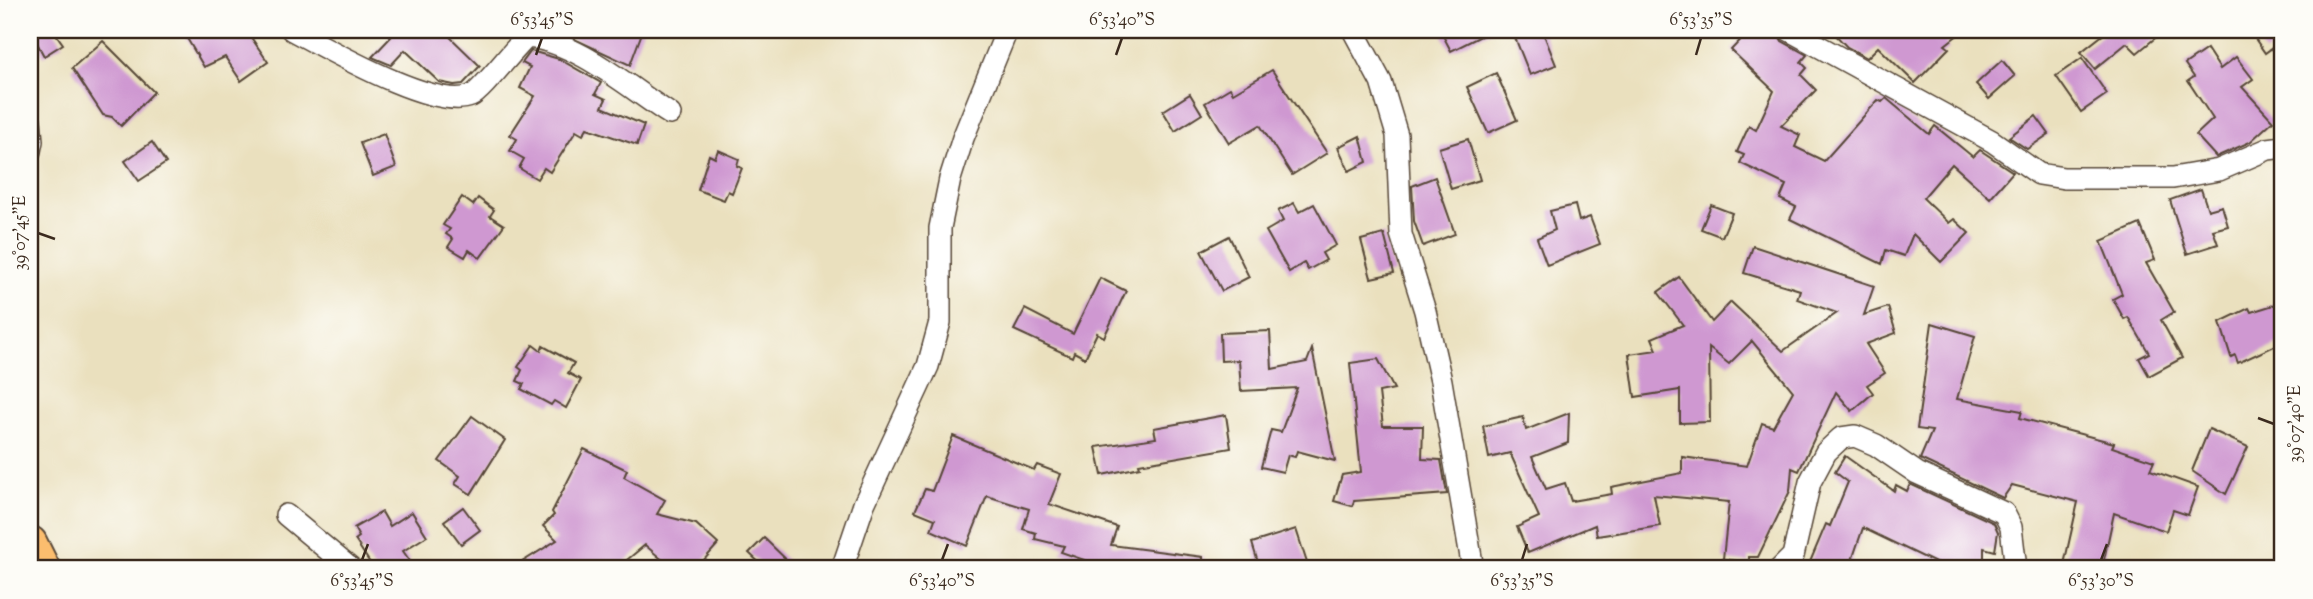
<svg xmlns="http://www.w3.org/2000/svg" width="2313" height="599" font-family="'Sorts Mill Goudy',serif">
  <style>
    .building { fill: #cf98d1 }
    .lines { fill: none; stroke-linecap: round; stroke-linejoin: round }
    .minor-casing { stroke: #554536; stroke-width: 24 }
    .primary-casing { stroke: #554536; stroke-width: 37 }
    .minor { stroke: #fff; stroke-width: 21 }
    .primary { stroke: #fbbd6e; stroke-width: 33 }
    .ticks { fill: none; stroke: #3b2a1e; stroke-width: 2.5 }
    .neatline { fill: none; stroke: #3b2a1e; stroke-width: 2.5 }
    .ticks-label { font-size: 18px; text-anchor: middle; fill: #3b2a1e }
  </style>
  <rect width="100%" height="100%" fill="#fdfcf7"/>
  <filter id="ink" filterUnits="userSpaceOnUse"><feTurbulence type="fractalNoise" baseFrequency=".0143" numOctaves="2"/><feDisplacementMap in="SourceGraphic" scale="14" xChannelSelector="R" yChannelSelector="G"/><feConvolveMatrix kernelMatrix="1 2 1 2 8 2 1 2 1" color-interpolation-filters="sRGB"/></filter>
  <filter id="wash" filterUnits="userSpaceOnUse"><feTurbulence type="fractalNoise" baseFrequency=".00686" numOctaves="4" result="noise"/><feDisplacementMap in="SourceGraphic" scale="28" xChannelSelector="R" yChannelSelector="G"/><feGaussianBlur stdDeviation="1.57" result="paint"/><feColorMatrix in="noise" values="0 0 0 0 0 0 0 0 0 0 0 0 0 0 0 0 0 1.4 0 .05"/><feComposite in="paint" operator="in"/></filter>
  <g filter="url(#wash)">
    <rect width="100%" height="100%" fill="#eae0be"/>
    <g id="blocks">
      <!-- building -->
      <g class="building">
        <polygon points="30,30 53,30 63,44 44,56"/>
        <polygon points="182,30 246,30 268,62 241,81 225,57 204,67"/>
        <polygon points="384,30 443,30 480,66 463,84 454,85 439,82 405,50 391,65 372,57 391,37"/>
        <polygon points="555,30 643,30 630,65"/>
        <polygon points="1440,30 1493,30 1451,51"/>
        <polygon points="1512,30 1542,30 1556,65 1530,75"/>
        <polygon points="1750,30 1776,30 1782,41 1807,55 1801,62 1807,68 1801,75 1816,90 1781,126 1800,135 1795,147 1824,161 1878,100 1882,102 1886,98 1929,134 1935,126 1973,157 1980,150 2013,172 1990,198 1952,164 1923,198 1949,223 1954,219 1969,233 1941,262 1913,234 1904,256 1886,250 1882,264 1790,219 1796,207 1780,199 1786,185 1740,163 1744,155 1737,152 1749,126 1756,130 1774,91 1731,50"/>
        <polygon points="1816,30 1964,30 1945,45 1949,48 1915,83 1878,47 1867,58 1847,47 1831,30 1826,35"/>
        <polygon points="2109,30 2165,30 2137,53 2127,43 2095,69 2081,52"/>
        <polygon points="2249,30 2283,30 2283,40 2265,53"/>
        <polygon points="103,41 154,92 121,126 112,117 103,115 72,68"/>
        <polygon points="2207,49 2220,69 2236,57 2253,79 2242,87 2273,121 2250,142 2216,157 2196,135 2213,119 2188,81 2194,77 2185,64"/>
        <polygon points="531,51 559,59 601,83 595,94 606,99 602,107 644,125 637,145 587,128 583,135 576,131 550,172 544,168 537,179 519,168 524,159 510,151 517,139 510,135 535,96 520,88 530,67 522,63"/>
        <polygon points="2082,58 2107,94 2081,112 2056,76"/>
        <polygon points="2002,60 2015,76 1989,99 1976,84"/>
        <polygon points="1272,70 1327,153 1292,175 1260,125 1229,143 1205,103 1230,88 1233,93"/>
        <polygon points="1496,73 1517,120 1488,133 1467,87"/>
        <polygon points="1190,94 1202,114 1175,131 1163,111"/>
        <polygon points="2036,116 2049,134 2027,149 2009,137"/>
        <polygon points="384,134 396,167 373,176 360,143"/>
        <polygon points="1360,136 1367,162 1349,171 1338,147"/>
        <polygon points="1468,139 1480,180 1451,189 1439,148"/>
        <polygon points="152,142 166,163 139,181 125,161"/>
        <polygon points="718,150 739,159 737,166 742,168 732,193 728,191 724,200 698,190 709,155 715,158"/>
        <polygon points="1435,177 1455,234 1423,246 1414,221 1412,186"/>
        <polygon points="2201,189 2208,210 2222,206 2228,226 2213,230 2218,244 2187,254 2170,200"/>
        <polygon points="462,197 473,205 478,198 494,210 490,216 504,225 480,258 469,250 465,257 448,247 453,239 446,234 450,229 443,225"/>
        <polygon points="1294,203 1299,212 1314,204 1336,245 1322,253 1326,260 1308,270 1304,263 1289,272 1266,231 1283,221 1278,211"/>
        <polygon points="1575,205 1579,221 1590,217 1600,244 1547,265 1537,238 1555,230 1550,211"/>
        <polygon points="1711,205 1732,213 1722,237 1701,229"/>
        <polygon points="2140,224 2155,260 2146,263 2174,312 2161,320 2182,358 2149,376 2139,358 2149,353 2128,317 2124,319 2113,299 2122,294 2101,241"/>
        <polygon points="1384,234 1394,273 1371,278 1361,240"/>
        <polygon points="1229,236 1249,277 1222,291 1201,251"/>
        <polygon points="1753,246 1874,286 1864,315 1888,307 1896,333 1866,344 1885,373 1867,385 1873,393 1852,411 1836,392 1799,471 1792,468 1790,491 1758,557 1749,557 1749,563 1723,559 1729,502 1654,495 1660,526 1597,536 1595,525 1528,553 1517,527 1539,517 1510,453 1489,458 1483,426 1523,417 1526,430 1569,413 1568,443 1532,457 1546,489 1565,483 1571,501 1612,494 1611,487 1682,473 1682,457 1747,466 1762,423 1773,427 1793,391 1752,341 1729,364 1709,348 1710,422 1680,423 1680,390 1635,397 1629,354 1657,350 1652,338 1683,325 1658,292 1679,277 1712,322 1731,302 1783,351 1837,313 1797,299 1800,290 1744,273"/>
        <polygon points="1100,278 1126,291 1104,337 1097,333 1085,358 1074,352 1072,357 1014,330 1025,309 1073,334"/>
        <polygon points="2283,302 2283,342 2238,363 2235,355 2231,357 2220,322 2249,308 2251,312"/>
        <polygon points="1932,323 1975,336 1957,399 2022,411 2020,418 2114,443 2112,447 2154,461 2150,470 2198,487 2188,515 2173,510 2166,531 2114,513 2102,569 2063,569 2078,502 2012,485 2003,498 1920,459 1932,431 1917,429"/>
        <polygon points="1270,331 1272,369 1307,362 1312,349 1335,461 1297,451 1295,457 1288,455 1283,472 1261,467 1271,430 1281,432 1297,388 1241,391 1239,360 1221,361 1220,333"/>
        <polygon points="533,345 541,351 543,346 574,363 568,373 581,380 566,408 554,401 551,405 521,389 524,384 517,381 522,370 518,367"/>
        <polygon points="1378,359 1394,389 1379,392 1383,426 1423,426 1422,459 1441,460 1447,494 1354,501 1352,506 1334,501 1342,475 1361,472 1350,363"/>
        <polygon points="1226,415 1231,448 1139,464 1140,467 1102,475 1096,447 1156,438 1154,428"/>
        <polygon points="472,416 505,440 471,494 455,484 460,476 439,461"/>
        <polygon points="2209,429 2248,447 2226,494 2192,471"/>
        <polygon points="953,436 1034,470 1037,465 1061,474 1049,504 1117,527 1111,545 1203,557 1203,569 1110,569 1061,552 1064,546 1035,539 1036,533 1023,529 1029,509 987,496 967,546 931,530 935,519 915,511 925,489 932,491"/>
        <polygon points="584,449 627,470 624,477 665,500 657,514 696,524 718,544 696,569 673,569 645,545 616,569 511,569 557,540 543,526 554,515 552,512"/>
        <polygon points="1845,456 1894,491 1896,485 1907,491 1910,484 1994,523 1998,532 1995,551 1984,548 1984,569 1948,569 1863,528 1849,569 1807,569 1826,524 1830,526 1848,482 1835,472"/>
        <polygon points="463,507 480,530 461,544 444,521"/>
        <polygon points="382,512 390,526 412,512 427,536 403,551 410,561 398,569 374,569 355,540 359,537 354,528"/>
        <polygon points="1296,529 1309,569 1260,569 1252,543"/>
        <polygon points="764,538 796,569 766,569 749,553"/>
      </g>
    </g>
  </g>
  <g filter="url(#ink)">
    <use href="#blocks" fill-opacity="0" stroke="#554536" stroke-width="2"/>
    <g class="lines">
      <!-- minor casing -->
      <g class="minor-casing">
        <g id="minor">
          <path d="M292,30C328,49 434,111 471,96C482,91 514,48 527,37C576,41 628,87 670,114"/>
          <polyline points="1353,30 1381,82 1397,135 1401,234 1425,311 1441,381 1473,569"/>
          <polyline points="1789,30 1992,141 2039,174 2064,178 2173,178 2219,170 2268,149 2283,147"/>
          <polyline points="30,121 32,141 30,151"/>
          <polyline points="286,515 351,569"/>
          <polyline points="842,569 864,504 928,366 940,322 940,228 950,179 963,138 1007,30"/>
          <polyline points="1780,569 1793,556 1810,482 1826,452 1841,438 1855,436 1876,445 1917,473 2004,513 2011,527 2016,569"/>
        </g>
      </g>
      <!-- primary casing -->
      <g class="primary-casing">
        <polyline id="primary" points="30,543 43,569"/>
      </g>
      <!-- minor -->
      <use href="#minor" class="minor"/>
      <!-- primary -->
      <use href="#primary" class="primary"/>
    </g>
  </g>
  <!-- ticks -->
  <path class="ticks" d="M536,55L542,38M1116,55L1122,38M1696,55L1701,38M38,233L55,239M2258,418L2274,424M362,560L368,544M942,560L948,544M1522,560L1527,544M2101,560L2107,544"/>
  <!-- margin -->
  <rect width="2313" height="599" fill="none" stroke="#fdfcf7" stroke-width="77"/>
  <rect x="38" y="38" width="2236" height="522" class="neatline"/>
  <g class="ticks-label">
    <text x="542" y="25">6°53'45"S</text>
    <text x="1122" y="25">6°53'40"S</text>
    <text x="1701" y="25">6°53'35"S</text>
    <text transform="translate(19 233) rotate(-90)" y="6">39°07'45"E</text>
    <text transform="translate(2294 424) rotate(-90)" y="6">39°07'40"E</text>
    <text x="362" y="586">6°53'45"S</text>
    <text x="942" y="586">6°53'40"S</text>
    <text x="1522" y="586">6°53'35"S</text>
    <text x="2101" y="586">6°53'30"S</text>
  </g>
</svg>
